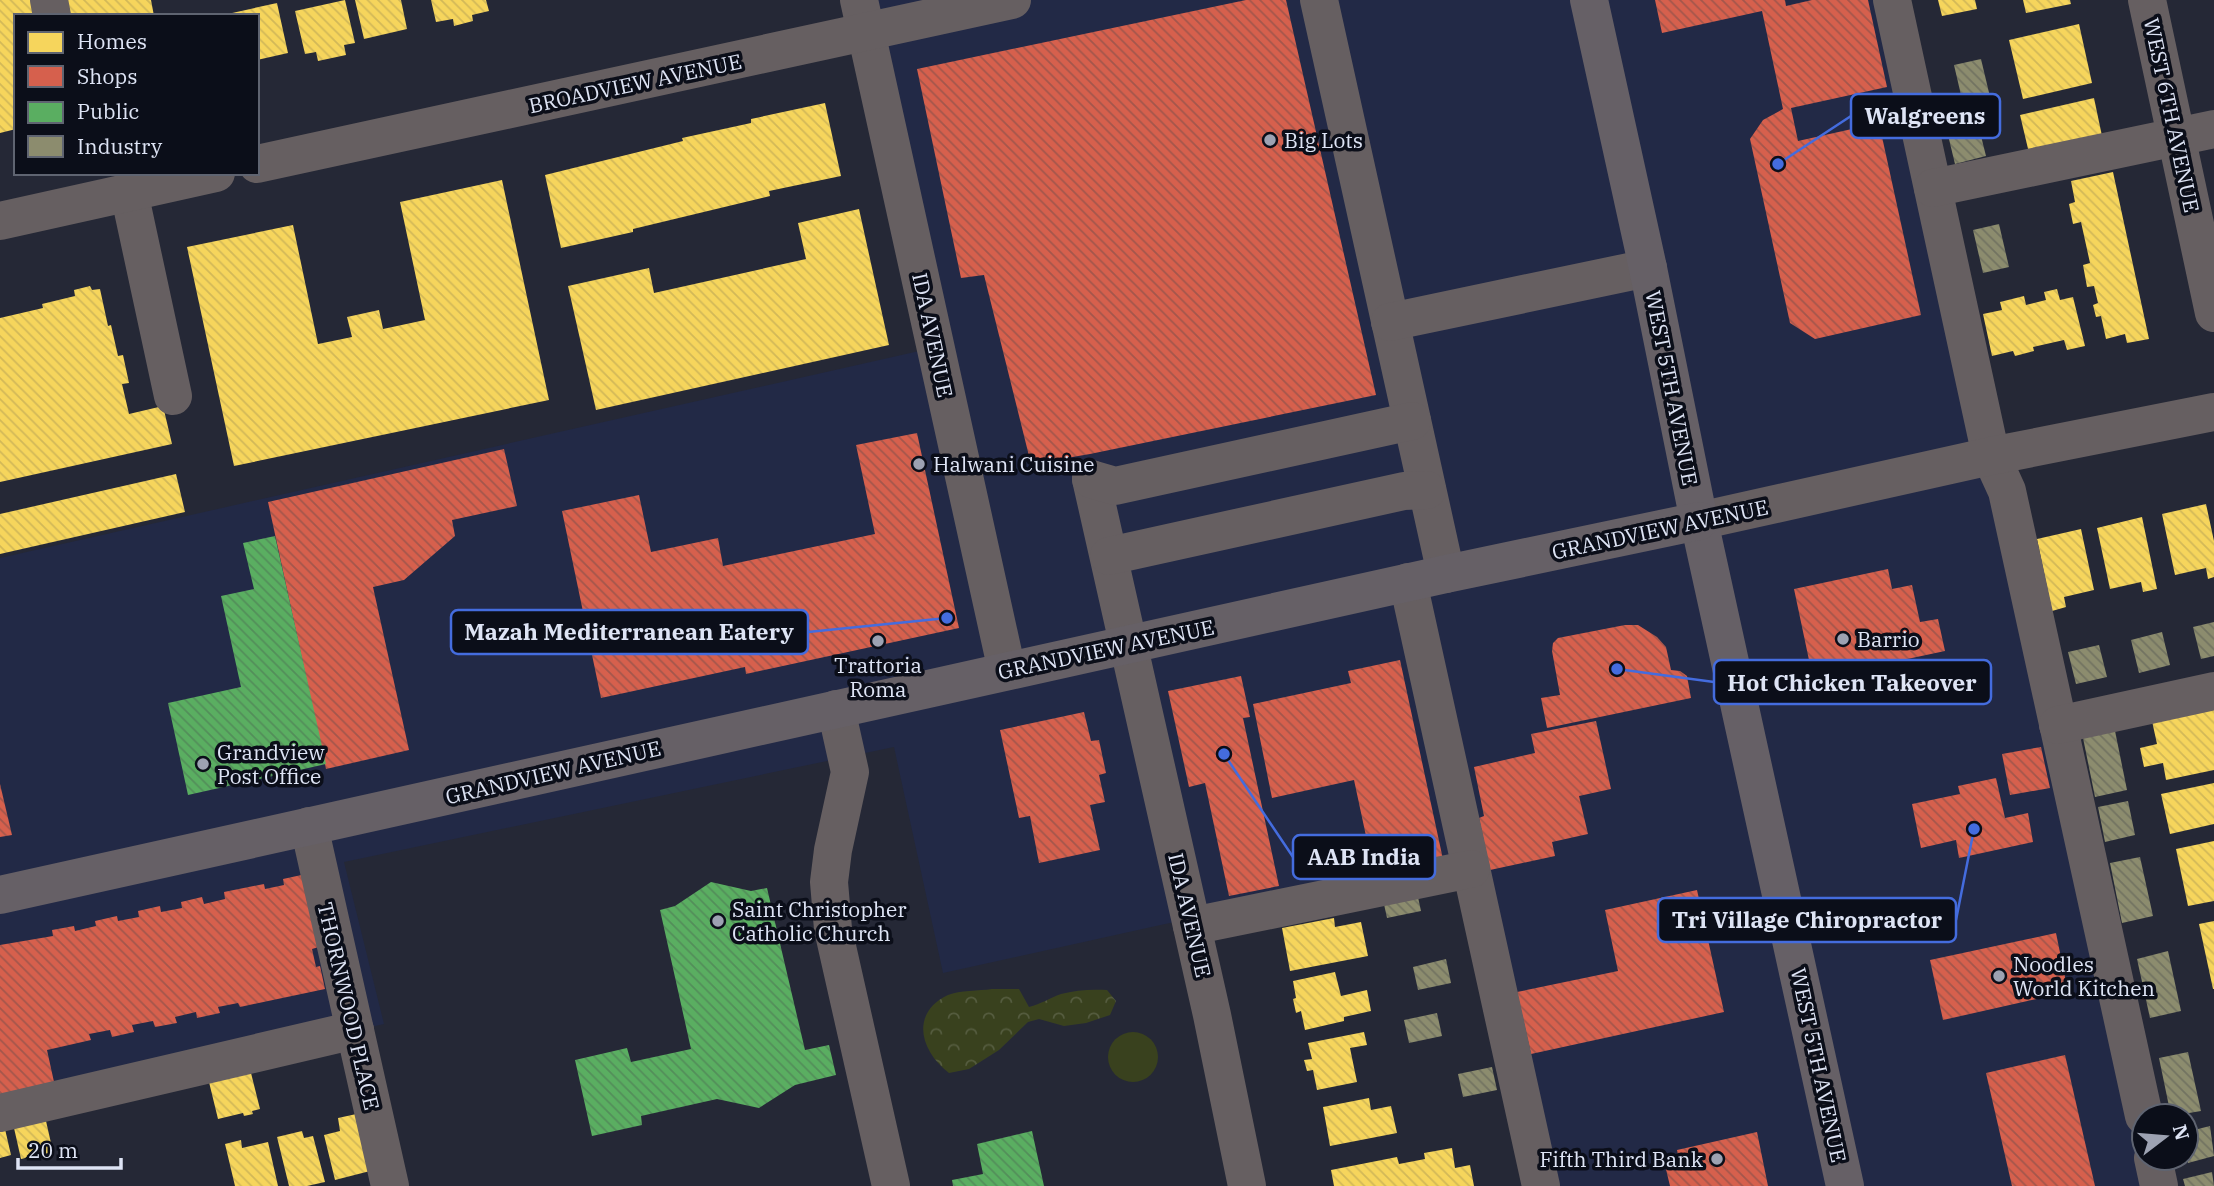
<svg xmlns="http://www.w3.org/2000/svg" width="2214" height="1186" font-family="'IBM Plex Serif',serif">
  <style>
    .built { fill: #222946 }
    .park { fill: url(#park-crowns) }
    .pitch { fill: #39411e }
    .homes { fill: url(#homes-back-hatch) }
    .shops { fill: url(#shops-back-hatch) }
    .public { fill: url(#public-back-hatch) }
    .industry { fill: url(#industry-back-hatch) }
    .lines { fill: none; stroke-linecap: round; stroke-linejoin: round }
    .minor { stroke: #665f61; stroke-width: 38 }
    .major { stroke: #666066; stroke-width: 38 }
    .poi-dot { fill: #9da2b2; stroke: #0b0e19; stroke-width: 2.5 }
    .labels { text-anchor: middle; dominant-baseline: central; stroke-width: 7; stroke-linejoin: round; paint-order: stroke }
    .street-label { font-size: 21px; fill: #dee4f5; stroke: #0b0e19 }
    .poi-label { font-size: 21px; fill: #dee4f5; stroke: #0b0e19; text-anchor: start }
    .leader { fill: none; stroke: #446cde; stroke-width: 2.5 }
    .callout-dot { fill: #446cde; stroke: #0b0e19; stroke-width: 2.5 }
    .callout { fill: #0b0e19; stroke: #446cde; stroke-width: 2.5 }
    .callout-label { font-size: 23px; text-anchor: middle; font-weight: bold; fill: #dee4f5 }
  </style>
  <defs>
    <pattern id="park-crowns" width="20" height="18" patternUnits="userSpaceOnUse" patternTransform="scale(1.75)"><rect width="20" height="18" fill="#39411e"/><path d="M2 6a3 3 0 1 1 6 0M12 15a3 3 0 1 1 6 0" fill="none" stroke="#555c3f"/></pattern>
    <pattern id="homes-back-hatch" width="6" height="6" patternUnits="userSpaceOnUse" patternTransform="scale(1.75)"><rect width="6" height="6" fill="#f6d55c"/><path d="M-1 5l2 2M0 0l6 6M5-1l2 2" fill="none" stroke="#d2b858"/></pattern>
    <pattern id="shops-back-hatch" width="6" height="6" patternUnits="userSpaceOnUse" patternTransform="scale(1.75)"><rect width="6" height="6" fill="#d6604d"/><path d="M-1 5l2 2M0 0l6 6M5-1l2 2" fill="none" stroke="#a3564c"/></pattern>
    <pattern id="public-back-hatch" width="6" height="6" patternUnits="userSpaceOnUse" patternTransform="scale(1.75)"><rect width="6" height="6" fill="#5aae61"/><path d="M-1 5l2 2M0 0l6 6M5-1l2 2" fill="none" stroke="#538e5a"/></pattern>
    <pattern id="industry-back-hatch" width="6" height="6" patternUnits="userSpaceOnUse" patternTransform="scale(1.75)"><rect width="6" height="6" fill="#8c8c6e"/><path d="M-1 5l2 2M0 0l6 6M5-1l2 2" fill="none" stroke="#727361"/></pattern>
  </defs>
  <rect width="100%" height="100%" fill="#252836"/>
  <!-- built -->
  <polygon class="built" points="864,0 1902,0 2144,1116 2144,1158 2162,1186 1542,1186 1473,863 1165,924 943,973 894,747 344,862 384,1024 0,1109 0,558 937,347"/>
  <!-- park -->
  <path class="park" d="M992,989H1019L1029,1007C1041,1004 1050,998 1061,994C1075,990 1092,989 1107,990L1116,1001L1110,1015L1086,1023L1064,1026L1039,1019L1028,1022L999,1050L969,1069L949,1073C920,1051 910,1013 948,995C960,990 979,991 992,989Z"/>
  <!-- pitch -->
  <circle class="pitch" cx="1133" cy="1057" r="25"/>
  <!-- homes -->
  <g class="homes">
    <polygon points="0,0 36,0 40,16 16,16 16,129 0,133"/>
    <polygon points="67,0 151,0 154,16 71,16"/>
    <polygon points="345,0 355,43 344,45 346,55 318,61 316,52 305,54 295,11"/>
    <polygon points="355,0 401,0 407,29 364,39"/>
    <polygon points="431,0 486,0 489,11 472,15 473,21 454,26 453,19 436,22"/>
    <polygon points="1938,0 1975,0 1977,9 1942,16"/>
    <polygon points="2023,0 2070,0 2071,4 2026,13"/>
    <polygon points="277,3 288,53 257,60 257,16 223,15"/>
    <polygon points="2079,24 2092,83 2023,99 2009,40"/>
    <polygon points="2094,98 2102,136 2029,153 2020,115"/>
    <polygon points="825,103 841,176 769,191 770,196 633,229 633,232 561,248 545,175 683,141 682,138 751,123 751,119"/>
    <polygon points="2113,172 2149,339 2127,343 2125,334 2106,339 2101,316 2096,317 2093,305 2098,303 2094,286 2087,287 2083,265 2090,263 2081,222 2073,224 2069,204 2075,202 2071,181"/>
    <polygon points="502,180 549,400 234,466 187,247 293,225 318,344 352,337 347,317 379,310 383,329 425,320 400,202"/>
    <polygon points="859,209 889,345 596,410 568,286 649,268 654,293 806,259 798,223"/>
    <polygon points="90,286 92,290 100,289 108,326 111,325 118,356 123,355 129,383 122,384 129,414 163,406 172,444 0,482 0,318 43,308 42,304 75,296 74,290"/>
    <polygon points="2057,289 2060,300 2073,297 2085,346 2067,350 2064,340 2033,347 2034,351 2015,356 2013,351 1992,356 1983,314 2002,310 2000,302 2024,296 2026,305 2046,300 2044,292"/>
    <polygon points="176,474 185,512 0,554 0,514"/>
    <polygon points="2206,504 2214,541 2214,577 2208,579 2206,568 2175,575 2162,514"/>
    <polygon points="2142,517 2157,589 2143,592 2141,582 2110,589 2097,528"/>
    <polygon points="2081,529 2094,590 2064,597 2066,607 2052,611 2037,539"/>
    <polygon points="2214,708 2214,770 2166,780 2163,763 2144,767 2140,748 2157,744 2152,721"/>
    <polygon points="2214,783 2214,824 2170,834 2161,794"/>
    <polygon points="2214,841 2214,901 2188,906 2176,849"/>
    <polygon points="1334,918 1335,927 1361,922 1368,956 1290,971 1282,928"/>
    <polygon points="2214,921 2214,989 2213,989 2199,924"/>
    <polygon points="1335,972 1341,996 1367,990 1371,1011 1344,1017 1344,1021 1305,1030 1301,1011 1296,1013 1293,999 1296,998 1293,981"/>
    <polygon points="1364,1032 1367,1045 1350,1048 1357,1082 1317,1090 1313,1070 1307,1071 1304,1060 1312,1059 1308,1043"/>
    <polygon points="251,1073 260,1109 252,1111 253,1114 244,1116 243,1113 218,1119 209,1082"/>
    <polygon points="1369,1098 1371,1110 1391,1106 1397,1133 1330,1146 1323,1107"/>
    <polygon points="361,1113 374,1170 335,1180 324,1135 340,1131 338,1118"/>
    <polygon points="46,1121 53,1152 21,1159 14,1128"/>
    <polygon points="5,1129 11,1155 0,1158 0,1130"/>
    <polygon points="302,1131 304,1138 313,1136 325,1182 307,1186 289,1186 277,1137"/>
    <polygon points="241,1140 242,1148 268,1142 278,1186 235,1186 225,1144"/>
    <polygon points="1452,1148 1455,1168 1470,1165 1474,1186 1334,1186 1331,1170 1397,1157 1399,1164 1425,1159 1424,1153"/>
  </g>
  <!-- shops -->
  <g class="shops">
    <polygon points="1246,0 1286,0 1376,395 1090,454 1031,464 984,275 961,278 917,69"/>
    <polygon points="1655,0 1785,0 1786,6 1812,0 1868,0 1887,87 1791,108 1798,141 1879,123 1921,315 1815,339 1790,323 1750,139 1763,120 1783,109 1762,11 1662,33"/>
    <polygon points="917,433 959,628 746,674 745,667 601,698 562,511 639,495 651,552 718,538 723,566 875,534 856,445"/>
    <polygon points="504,449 517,506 452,520 455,536 404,580 373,587 409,750 326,769 268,502"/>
    <polygon points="1888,569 1892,589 1912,585 1920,622 1938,619 1945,651 1813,679 1794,589"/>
    <polygon points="1625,625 1638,625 1657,637 1666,647 1671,670 1680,671 1687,676 1691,698 1547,728 1541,698 1560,695 1552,651 1553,643 1558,638"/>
    <polygon points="1400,660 1444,864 1375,878 1354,780 1272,798 1253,704 1351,683 1348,671"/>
    <polygon points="1241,676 1250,717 1243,718 1279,886 1229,896 1205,783 1189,787 1168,691"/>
    <polygon points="1084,712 1091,741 1099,740 1106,773 1099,775 1105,802 1090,805 1100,850 1039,863 1030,816 1019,818 1000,730"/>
    <polygon points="1596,721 1611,789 1579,796 1588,834 1552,842 1555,856 1490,870 1479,818 1484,816 1474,767 1535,753 1531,734"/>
    <polygon points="2041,747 2050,788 2010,795 2002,754"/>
    <polygon points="1996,778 2005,818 2028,813 2033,842 1959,858 1956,840 1921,848 1912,804 1960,794 1958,786"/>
    <polygon points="0,784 12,835 0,837"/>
    <polygon points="306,874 322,946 312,949 316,967 320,966 325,989 240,1007 238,1003 218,1007 220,1013 197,1018 196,1012 175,1017 177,1023 155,1027 153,1021 132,1025 134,1032 112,1037 110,1030 89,1034 91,1040 47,1050 56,1091 0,1104 0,945 53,936 52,930 74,926 75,931 96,926 95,921 117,916 118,921 139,917 138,911 160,906 161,912 182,908 181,902 202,897 204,904 225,899 224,892 264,884 265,889 284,885 283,879"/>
    <polygon points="1697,890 1724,1012 1531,1054 1517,992 1618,971 1605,910"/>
    <polygon points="2056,933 2068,992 1943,1020 1930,960"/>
    <polygon points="2065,1055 2095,1186 2012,1186 1986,1073"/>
    <polygon points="1757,1132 1768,1186 1670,1186 1664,1161 1678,1157 1677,1150"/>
  </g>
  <!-- public -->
  <g class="public">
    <polygon points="275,536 326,764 188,795 168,703 241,687 221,596 254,589 243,543"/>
    <polygon points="711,882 751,891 767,888 805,1050 829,1045 836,1075 795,1085 759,1108 717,1099 641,1116 642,1125 592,1136 575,1060 627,1048 631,1062 691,1049 660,910 675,906"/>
    <polygon points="1032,1131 1044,1186 953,1186 952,1180 983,1174 977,1144"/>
  </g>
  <!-- industry -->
  <g class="industry">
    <polygon points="1981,59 1991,101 1964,108 1954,65"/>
    <polygon points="1978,124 1986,156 1955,164 1947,131"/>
    <polygon points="1999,224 2009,267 1983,273 1973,230"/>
    <polygon points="2214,622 2214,656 2201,659 2193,627"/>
    <polygon points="2162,632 2170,665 2139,673 2131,640"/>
    <polygon points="2099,645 2107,677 2076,684 2068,652"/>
    <polygon points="2114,726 2127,790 2095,797 2082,733"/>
    <polygon points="2128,801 2135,835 2105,842 2098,807"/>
    <polygon points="2140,857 2153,916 2122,923 2110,863"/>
    <polygon points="1416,888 1421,911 1387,918 1382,895"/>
    <polygon points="2168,951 2181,1011 2150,1018 2137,959"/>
    <polygon points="1446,959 1451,983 1418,990 1413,967"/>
    <polygon points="1437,1013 1442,1036 1409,1043 1404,1020"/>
    <polygon points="2188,1052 2201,1111 2171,1116 2159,1058"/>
    <polygon points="1492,1067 1497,1090 1463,1097 1458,1074"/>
    <polygon points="2210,1126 2214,1156 2188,1163 2186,1132"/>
    <polygon points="2212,1172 2214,1186 2185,1186 2183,1179"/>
  </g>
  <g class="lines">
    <!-- minor -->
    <g class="minor">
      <polyline points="49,0 52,16"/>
      <polyline points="859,0 1007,671"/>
      <polyline points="1319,0 1446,574"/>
      <polyline points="1892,0 1991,456 2007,491 2144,1116"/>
      <polyline points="2147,0 2214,313"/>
      <polyline points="257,164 1012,0"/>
      <polyline points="1933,188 2214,129"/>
      <polyline points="129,192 173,396"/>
      <polyline points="0,221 216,173"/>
      <polyline points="1390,322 1648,268"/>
      <polyline points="1091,479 1212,1015 1247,1186"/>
      <polyline points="1091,479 1115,486 1412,421"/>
      <polyline points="1699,521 1991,456 2214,412"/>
      <polyline points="1109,556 1404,491 1427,490"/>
      <polyline points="1408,582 1541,1186"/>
      <polyline points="836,709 850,772 833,850 829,882 833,929 891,1186"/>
      <polyline points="2058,725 2214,691"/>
      <polyline points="309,826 390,1186"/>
      <polyline points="1192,926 1471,869"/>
      <polyline points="0,1113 355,1030"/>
      <polyline points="2153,1158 2159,1186"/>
    </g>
    <!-- major -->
    <g class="major">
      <polyline points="1589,0 1648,268 1699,521 1845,1186"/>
      <polyline points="0,895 1446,574 1699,521"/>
    </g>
  </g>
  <!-- markers -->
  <g class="poi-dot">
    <circle cx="1270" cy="140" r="7"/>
    <circle cx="919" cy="464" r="7"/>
    <circle cx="1843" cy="639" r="7"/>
    <circle cx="878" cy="641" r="7"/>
    <circle cx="203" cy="764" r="7"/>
    <circle cx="718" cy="921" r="7"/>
    <circle cx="1999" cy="976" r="7"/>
    <circle cx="1717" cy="1159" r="7"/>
  </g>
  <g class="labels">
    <!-- street labels -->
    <g class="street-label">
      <text transform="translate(635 83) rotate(-12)">BROADVIEW AVENUE</text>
      <text transform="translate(2172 115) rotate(78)">WEST 6TH AVENUE</text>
      <text transform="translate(933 335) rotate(78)">IDA AVENUE</text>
      <text transform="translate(1672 388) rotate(79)">WEST 5TH AVENUE</text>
      <text transform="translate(1660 529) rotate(-12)">GRANDVIEW AVENUE</text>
      <text transform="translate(1106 649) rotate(-12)">GRANDVIEW AVENUE</text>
      <text transform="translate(553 772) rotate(-13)">GRANDVIEW AVENUE</text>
      <text transform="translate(1190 915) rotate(77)">IDA AVENUE</text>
      <text transform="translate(349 1006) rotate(77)">THORNWOOD PLACE</text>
      <text transform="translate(1819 1065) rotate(78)">WEST 5TH AVENUE</text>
    </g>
    <!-- poi labels -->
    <g class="poi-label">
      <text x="1284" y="140">Big Lots</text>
      <text x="933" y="464">Halwani Cuisine</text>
      <text x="1857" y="639">Barrio</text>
      <text x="878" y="665" text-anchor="middle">Trattoria<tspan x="878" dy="24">Roma</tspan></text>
      <text x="217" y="752">Grandview<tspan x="217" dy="24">Post Office</tspan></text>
      <text x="732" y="909">Saint Christopher<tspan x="732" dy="24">Catholic Church</tspan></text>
      <text x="2013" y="964">Noodles<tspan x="2013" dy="24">World Kitchen</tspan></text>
      <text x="1703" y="1159" text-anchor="end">Fifth Third Bank</text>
    </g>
  </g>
  <!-- callouts -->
  <path class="leader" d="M1778 164L1851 116M947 618L808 632M1617 669L1714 682M1224 754L1293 857M1974 829L1956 920"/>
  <g class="callout-dot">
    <circle cx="1778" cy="164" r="7"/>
    <circle cx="947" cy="618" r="7"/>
    <circle cx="1617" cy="669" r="7"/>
    <circle cx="1224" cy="754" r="7"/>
    <circle cx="1974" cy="829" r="7"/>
  </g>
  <g class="callout">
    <rect x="1851" y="94" width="149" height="44" rx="7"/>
    <rect x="451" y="610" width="357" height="44" rx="7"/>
    <rect x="1714" y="660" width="277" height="44" rx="7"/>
    <rect x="1293" y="835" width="142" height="44" rx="7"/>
    <rect x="1658" y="898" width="298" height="44" rx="7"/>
  </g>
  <g class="callout-label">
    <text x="1925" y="124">Walgreens</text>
    <text x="629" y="640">Mazah Mediterranean Eatery</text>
    <text x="1852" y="691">Hot Chicken Takeover</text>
    <text x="1364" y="865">AAB India</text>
    <text x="1807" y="928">Tri Village Chiropractor</text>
  </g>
  <!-- legend -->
  <rect x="14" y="14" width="245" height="161" fill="#0b0e19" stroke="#5f6471" stroke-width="2"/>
  <rect x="28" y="32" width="35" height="21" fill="#f6d55c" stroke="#5f6471" stroke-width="2"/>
  <text x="77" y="49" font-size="21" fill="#dee4f5">Homes</text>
  <rect x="28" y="66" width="35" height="21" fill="#d6604d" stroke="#5f6471" stroke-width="2"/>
  <text x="77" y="84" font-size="21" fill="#dee4f5">Shops</text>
  <rect x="28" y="102" width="35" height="21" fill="#5aae61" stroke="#5f6471" stroke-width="2"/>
  <text x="77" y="119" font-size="21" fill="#dee4f5">Public</text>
  <rect x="28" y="136" width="35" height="21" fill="#8c8c6e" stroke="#5f6471" stroke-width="2"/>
  <text x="77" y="154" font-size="21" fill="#dee4f5">Industry</text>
  <!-- north arrow -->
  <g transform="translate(2165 1137) rotate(74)"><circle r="33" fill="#0b0e19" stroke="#5f6471" stroke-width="2"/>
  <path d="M0-5L12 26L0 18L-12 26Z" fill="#9da2b2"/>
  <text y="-10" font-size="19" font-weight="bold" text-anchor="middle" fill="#dee4f5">N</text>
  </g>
  <!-- scale -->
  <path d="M18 1158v10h103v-10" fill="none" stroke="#dee4f5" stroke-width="3.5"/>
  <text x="28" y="1158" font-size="21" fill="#dee4f5" stroke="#0b0e19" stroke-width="5" paint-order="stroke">20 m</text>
</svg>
